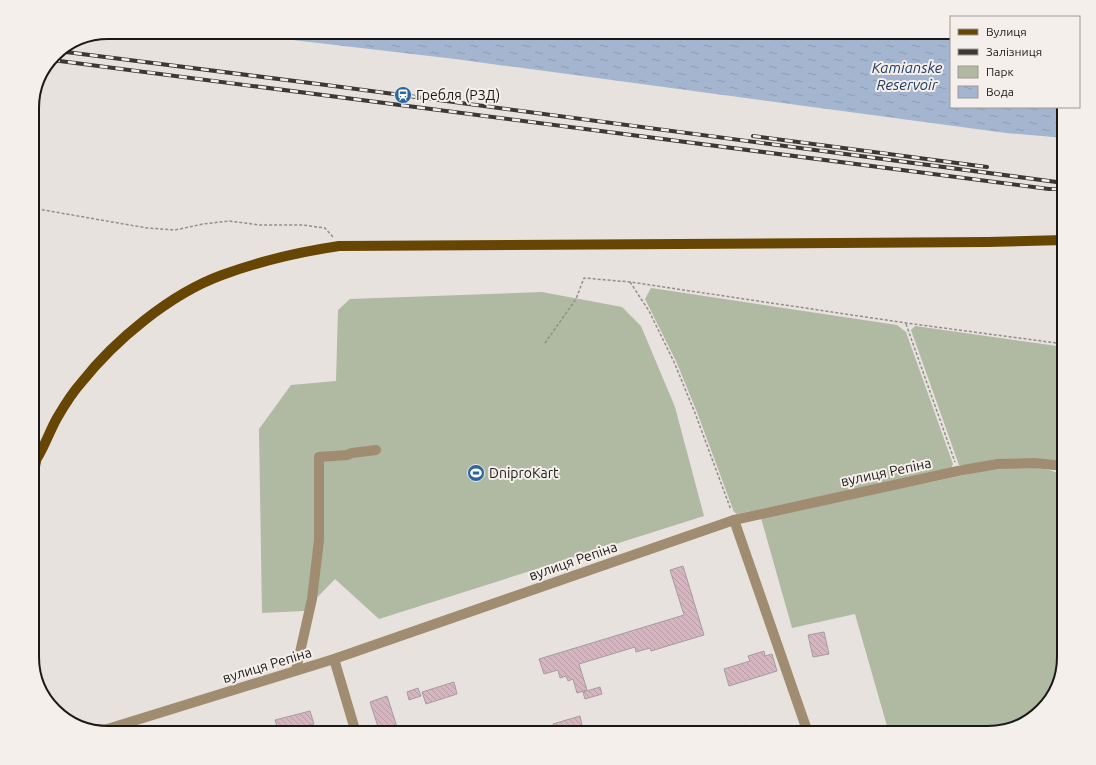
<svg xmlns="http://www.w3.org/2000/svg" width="1096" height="765" font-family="Ubuntu,sans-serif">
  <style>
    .green { fill: #b0b9a2 }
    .water { fill: url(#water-ripples) }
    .building { fill: url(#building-back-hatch); stroke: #a39d9f }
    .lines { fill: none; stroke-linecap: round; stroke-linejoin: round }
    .path { stroke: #928e8b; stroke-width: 1.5; stroke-dasharray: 3 2; stroke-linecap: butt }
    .minor { stroke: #a08d71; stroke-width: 10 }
    .major { stroke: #674603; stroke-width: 10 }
    .rail-casing { stroke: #3b3836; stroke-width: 4 }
    .rail { stroke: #f5efec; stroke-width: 2.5; stroke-dasharray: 8; stroke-linecap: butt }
    .labels { text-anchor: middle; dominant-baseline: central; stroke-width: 4; stroke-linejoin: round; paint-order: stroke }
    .poi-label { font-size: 14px; fill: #1b1917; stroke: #f5efec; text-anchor: start }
    .street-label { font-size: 14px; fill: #1b1917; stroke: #f5efec }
    .water-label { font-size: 15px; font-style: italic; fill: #213a5f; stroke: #f5efec }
    .rim { fill: none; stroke: #1b1917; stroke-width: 2 }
  </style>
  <defs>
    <pattern id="water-ripples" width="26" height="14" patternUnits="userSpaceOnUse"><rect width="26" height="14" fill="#a4b6cf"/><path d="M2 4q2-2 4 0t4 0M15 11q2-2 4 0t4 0" fill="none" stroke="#8d9cb1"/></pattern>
    <pattern id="building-back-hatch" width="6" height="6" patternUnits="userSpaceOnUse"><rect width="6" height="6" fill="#d6b5c1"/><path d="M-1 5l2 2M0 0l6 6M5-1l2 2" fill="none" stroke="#b79ba5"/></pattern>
  </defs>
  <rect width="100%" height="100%" fill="#e8e2de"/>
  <!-- green -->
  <g class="green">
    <polygon points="651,288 897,325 906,332 953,464 951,469 737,514 734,512 697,412 676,361 645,299"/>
    <polygon points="542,292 622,307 641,326 675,407 704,516 379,619 335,579 304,611 262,613 259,429 291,385 336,381 338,310 350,299"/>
    <polygon points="915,326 1064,347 1064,461 1033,459 996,459 964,466 959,465 911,330"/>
    <path d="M998,468C1017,468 1049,464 1064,477V658L1051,700L1026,723L989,733H889L855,614L792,628L761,518Z"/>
  </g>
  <!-- water -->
  <polygon class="water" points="225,32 951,32 951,107 1064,107 1064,138 1006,133 455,59"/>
  <!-- building -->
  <g class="building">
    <polygon points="683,566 704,635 651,651 650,648 636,652 635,647 579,664 587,690 577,693 573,679 568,681 566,676 560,678 558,670 544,674 539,659 684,615 670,570"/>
    <polygon points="824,632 829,654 813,657 808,635"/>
    <polygon points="764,651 765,656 772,654 777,671 729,686 724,669 750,661 748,656"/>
    <polygon points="454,682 457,694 426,704 422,692"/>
    <polygon points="600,687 602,694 585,699 583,692"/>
    <polygon points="418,688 421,696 409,700 407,692"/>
    <polygon points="387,696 399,733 380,733 370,702"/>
    <polygon points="310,711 314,724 279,733 275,720"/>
    <polygon points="580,716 582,725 555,733 553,724"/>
    <polygon points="746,725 749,733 725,733 725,732"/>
  </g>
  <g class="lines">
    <!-- path -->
    <g class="path">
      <polyline points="32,208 147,228 175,230 203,224 229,221 260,225 303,225 325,228 333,237"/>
      <polyline points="630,282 649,311 674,362 695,413 731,510"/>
      <polyline points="906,324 955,462"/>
      <polyline points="545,343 576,299 584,278 630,282 906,323 1064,344"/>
    </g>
    <!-- minor -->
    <g class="minor">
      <polyline points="734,520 808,733"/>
      <polyline points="334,659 356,733"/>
      <polyline points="296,670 312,599 319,540 319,457 347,455 352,453 376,450"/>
      <polyline points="101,731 334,659 734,520 958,471 997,464 1034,463 1064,466"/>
    </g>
    <!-- major -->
    <g class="major">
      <path d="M32,466C43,452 48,434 57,418C64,406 72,393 81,383C115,340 170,294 222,275C260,261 299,252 339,246L987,242L1064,240"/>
      <polyline points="32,483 36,461"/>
    </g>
    <!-- rail casing -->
    <g class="rail-casing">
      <g id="rail">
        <polyline points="58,51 326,85 1064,183"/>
        <polyline points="52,60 1049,189 1064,189"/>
        <polyline points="753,136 987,167"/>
      </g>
    </g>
    <!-- rail -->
    <use href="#rail" class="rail"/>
  </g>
  <!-- icons -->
  <defs>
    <g id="station-disc" transform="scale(0.9)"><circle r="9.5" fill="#2b669d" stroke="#f5efec"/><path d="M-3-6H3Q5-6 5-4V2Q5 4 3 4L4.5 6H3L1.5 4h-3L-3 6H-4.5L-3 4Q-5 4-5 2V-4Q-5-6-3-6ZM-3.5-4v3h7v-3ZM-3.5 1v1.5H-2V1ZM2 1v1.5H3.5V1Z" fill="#fff"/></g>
    <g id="stadium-disc" transform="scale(0.9)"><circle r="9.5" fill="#2b669d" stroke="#f5efec"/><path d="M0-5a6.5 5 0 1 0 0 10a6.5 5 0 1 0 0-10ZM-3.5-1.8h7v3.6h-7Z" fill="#fff"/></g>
  </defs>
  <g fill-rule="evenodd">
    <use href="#station-disc" x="403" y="95"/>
    <use href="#stadium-disc" x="476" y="473"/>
  </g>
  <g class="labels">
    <!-- poi labels -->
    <g class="poi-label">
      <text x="416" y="95">Гребля (РЗД)</text>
      <text x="489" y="473">DniproKart</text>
    </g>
    <!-- street labels -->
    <g class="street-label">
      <text transform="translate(886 472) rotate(-12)">вулиця Репіна</text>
      <text transform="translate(573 561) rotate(-19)">вулиця Репіна</text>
      <text transform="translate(267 665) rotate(-17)">вулиця Репіна</text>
    </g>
    <!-- water labels -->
    <g class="water-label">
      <text x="907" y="67">Kamianske<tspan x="907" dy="17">Reservoir</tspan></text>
    </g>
  </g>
  <!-- crop -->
  <path d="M0 0H1096V765H0ZM108 39H988A69 69 0 0 1 1057 108V657A69 69 0 0 1 988 726H108A69 69 0 0 1 39 657V108A69 69 0 0 1 108 39Z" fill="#f5efec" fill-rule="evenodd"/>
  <path class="rim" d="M108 39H988A69 69 0 0 1 1057 108V657A69 69 0 0 1 988 726H108A69 69 0 0 1 39 657V108A69 69 0 0 1 108 39Z"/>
  <!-- legend -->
  <rect x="950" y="16" width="130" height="92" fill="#f5efec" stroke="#9e9997"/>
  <rect x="958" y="29" width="20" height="6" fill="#674603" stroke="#9e9997"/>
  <text x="986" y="36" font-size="12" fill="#1b1917">Вулиця</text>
  <rect x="958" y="49" width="20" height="6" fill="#3b3836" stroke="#9e9997"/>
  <text x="986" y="56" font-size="12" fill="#1b1917">Залізниця</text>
  <rect x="958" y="66" width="20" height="12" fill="#b0b9a2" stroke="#9e9997"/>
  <text x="986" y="76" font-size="12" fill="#1b1917">Парк</text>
  <rect x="958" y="86" width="20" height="12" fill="url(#water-ripples)" stroke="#9e9997"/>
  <text x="986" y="96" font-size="12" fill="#1b1917">Вода</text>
</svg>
